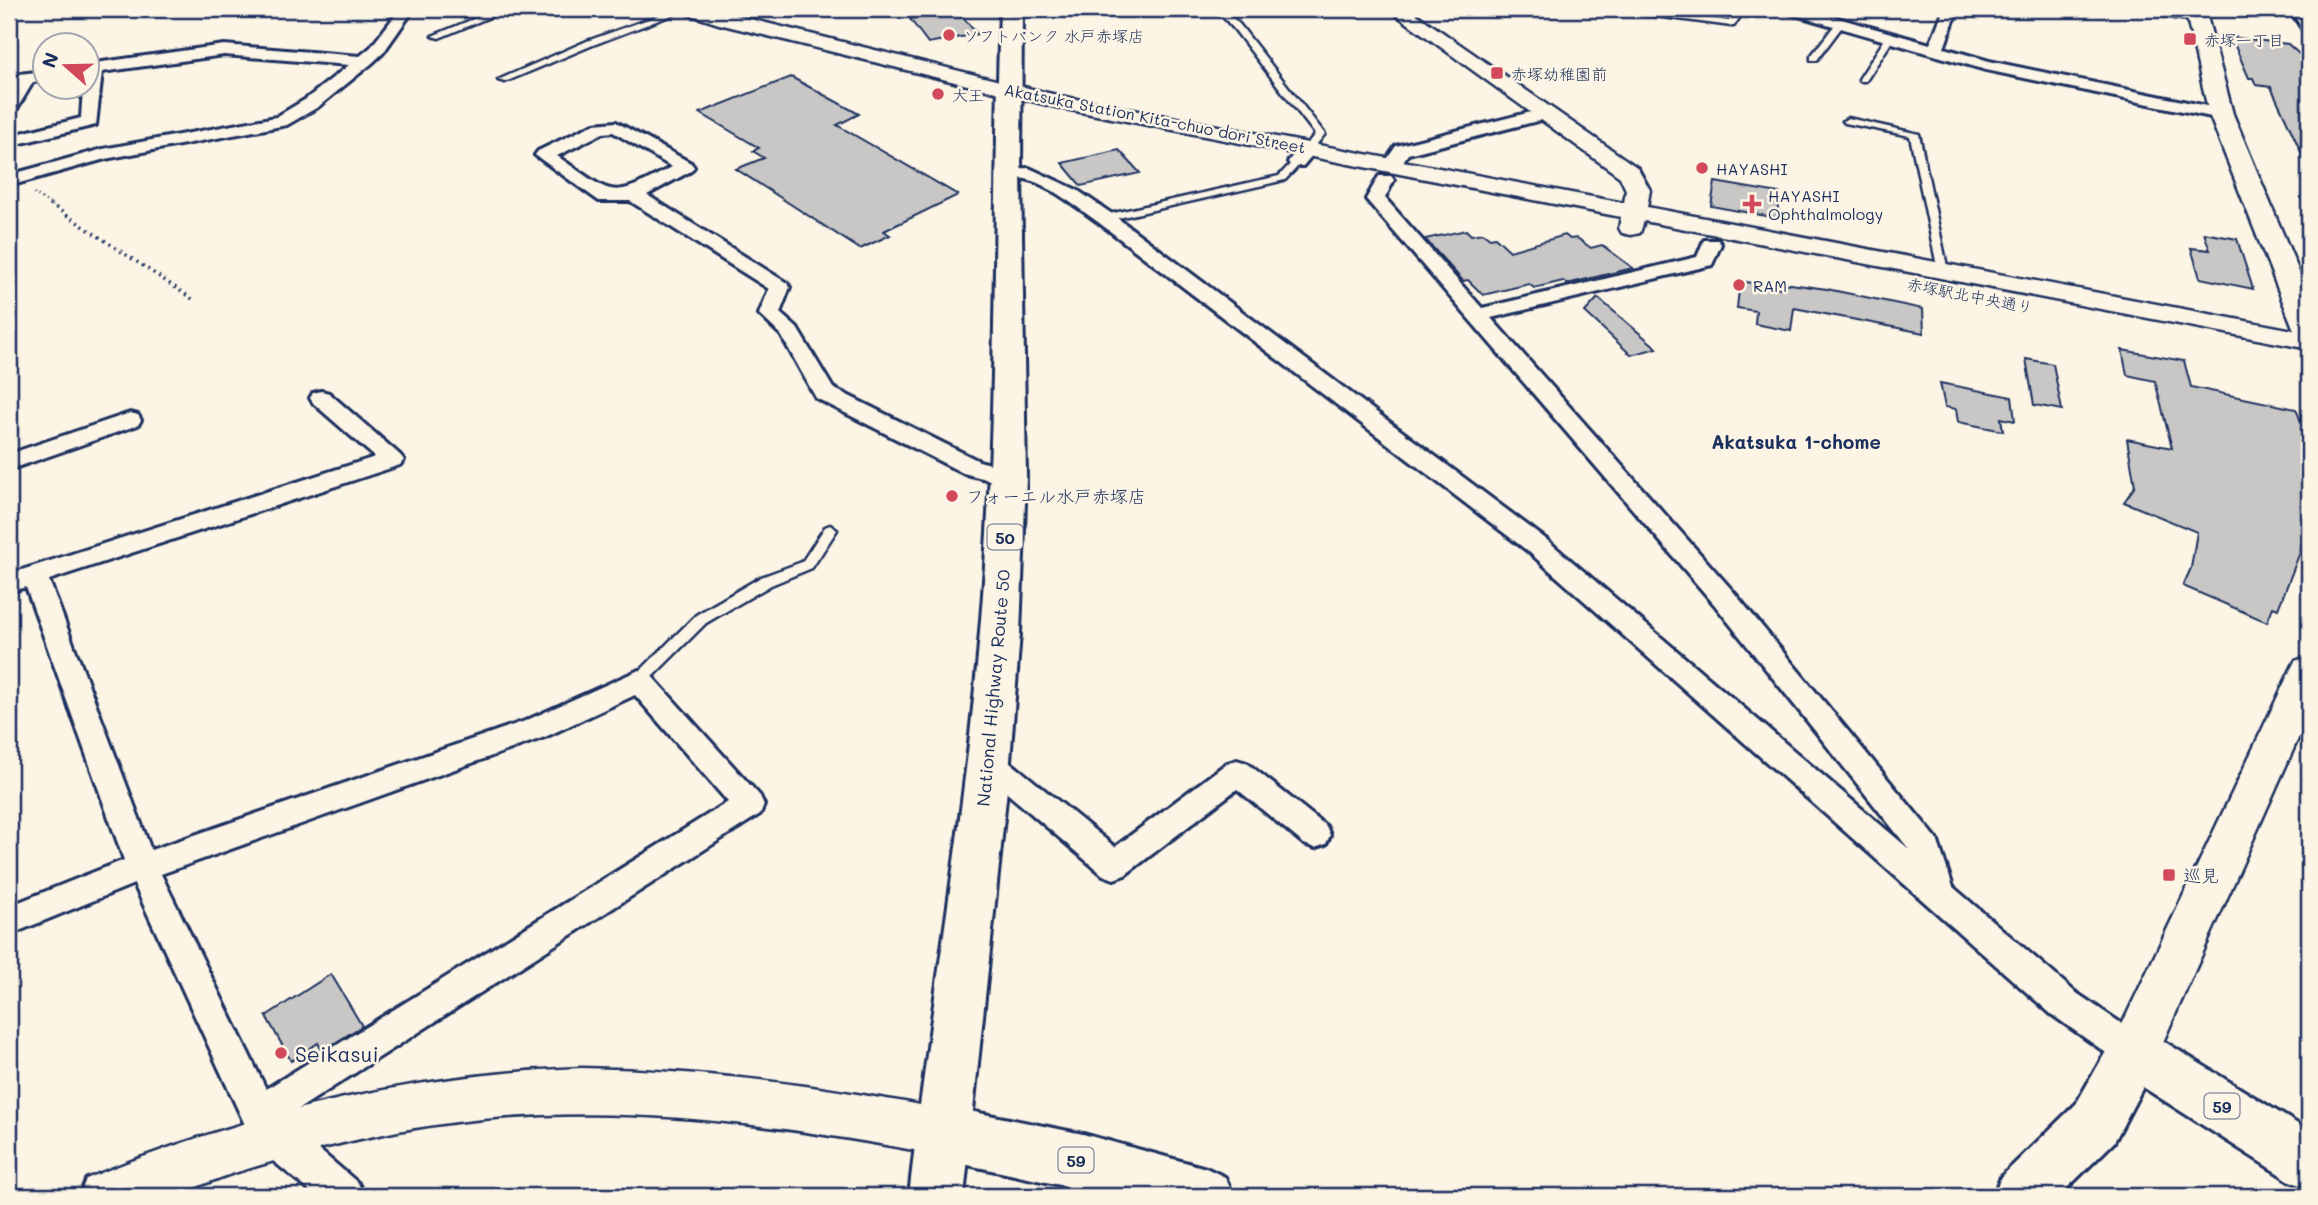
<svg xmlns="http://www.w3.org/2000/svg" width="2318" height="1205" font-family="Mali,'Klee One',sans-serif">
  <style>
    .building { fill: #c8c7c6; stroke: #1b2f5e; stroke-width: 2 }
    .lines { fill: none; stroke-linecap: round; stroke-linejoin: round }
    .service-casing { stroke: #1b2f5e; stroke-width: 5 }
    .minor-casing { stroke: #1b2f5e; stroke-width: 6 }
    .tertiary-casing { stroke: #1b2f5e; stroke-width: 5 }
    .secondary-casing { stroke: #1b2f5e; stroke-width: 5 }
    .primary-casing { stroke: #1b2f5e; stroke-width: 6 }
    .trunk-casing { stroke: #1b2f5e; stroke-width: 6 }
    .path-far1 { stroke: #1b2f5e; stroke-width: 2.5; stroke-dasharray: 1 3.5; stroke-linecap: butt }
    .path { stroke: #1b2f5e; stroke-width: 3.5; stroke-dasharray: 2 4.5; stroke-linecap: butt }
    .service { fill: #fcf5e5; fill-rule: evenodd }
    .minor { fill: #fcf5e5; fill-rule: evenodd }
    .tertiary { fill: #fcf5e5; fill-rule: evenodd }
    .secondary { fill: #fcf5e5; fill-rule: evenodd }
    .primary { fill: #fcf5e5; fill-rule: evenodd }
    .trunk { fill: #fcf5e5; fill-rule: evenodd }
    .rail { stroke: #1b2f5e; stroke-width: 3.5 }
    .poi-dot { fill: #d1495b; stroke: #fcf5e5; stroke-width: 2.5 }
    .labels { text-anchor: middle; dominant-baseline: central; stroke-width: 5; stroke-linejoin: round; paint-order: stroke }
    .far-poi-label { font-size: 16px; fill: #1b2f5e; stroke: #fcf5e5; text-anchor: start }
    .far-street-label { font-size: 16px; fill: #1b2f5e; stroke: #fcf5e5 }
    .shield { fill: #fcf5e5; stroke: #5e6a86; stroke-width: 2 }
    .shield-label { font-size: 16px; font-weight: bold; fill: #1b2f5e }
    .poi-label { font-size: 18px; fill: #1b2f5e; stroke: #fcf5e5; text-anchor: start }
    .street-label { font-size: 18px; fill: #1b2f5e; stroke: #fcf5e5 }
    .neighbourhood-label { font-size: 19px; font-weight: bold; fill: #1b2f5e; stroke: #fcf5e5 }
    .near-poi-label { font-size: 21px; fill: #1b2f5e; stroke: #fcf5e5; text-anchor: start }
  </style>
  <rect width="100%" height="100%" fill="#fcf5e5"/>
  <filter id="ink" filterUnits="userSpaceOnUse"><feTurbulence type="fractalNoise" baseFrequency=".0143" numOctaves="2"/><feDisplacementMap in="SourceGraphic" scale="14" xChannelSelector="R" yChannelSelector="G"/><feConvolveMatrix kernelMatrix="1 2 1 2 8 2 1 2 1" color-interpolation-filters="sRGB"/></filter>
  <g filter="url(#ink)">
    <!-- building -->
    <g class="building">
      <polygon points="957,10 977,34 928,43 910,19"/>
      <polygon points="2231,37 2288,44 2309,63 2309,169 2271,87 2256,85 2253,78 2249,78"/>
      <polygon points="791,77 859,114 837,125 958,195 884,231 890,235 860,249 736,169 764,158 753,151 759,148 700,113"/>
      <polygon points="1119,150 1140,173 1081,186 1062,163"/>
      <polygon points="1715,182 1779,193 1777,218 1711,206"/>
      <polygon points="1466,230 1471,235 1483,233 1490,238 1495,237 1510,251 1565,235 1570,239 1577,238 1591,248 1602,245 1633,268 1567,284 1563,281 1534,288 1529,284 1483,295 1468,280 1463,281 1425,239"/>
      <polygon points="2204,233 2237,239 2253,289 2200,278 2191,248 2210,250"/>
      <polygon points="1740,281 1782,288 1782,283 1827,289 1923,309 1924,333 1794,308 1791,331 1755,324 1756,311 1737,308"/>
      <polygon points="1598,298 1657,348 1631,355 1585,312"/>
      <polygon points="2122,350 2184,361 2191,387 2296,409 2309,442 2309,529 2278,609 2273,607 2267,622 2183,586 2191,568 2197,532 2124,502 2135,486 2127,439 2172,448 2155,381 2127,375"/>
      <polygon points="2026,359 2053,364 2062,410 2034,405"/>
      <polygon points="1940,383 2012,397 2015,421 2001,418 2003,431 1958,422 1956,409 1945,407"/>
      <polygon points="331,974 362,1026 322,1051 318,1043 291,1061 266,1016"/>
    </g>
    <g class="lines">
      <!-- service casing -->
      <g class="service-casing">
        <g id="service">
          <polygon points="498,9 509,9 439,38 432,36"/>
          <polygon points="677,9 688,9 593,45 505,82 498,80 587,41"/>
          <polygon points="1216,9 1224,9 1240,25 1325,134 1312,150 1304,148 1315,134 1234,29"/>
          <polygon points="1737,9 1745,9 1734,26 1731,26 1648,15 1644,13 1648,11 1729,21"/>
          <polygon points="1935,9 1951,9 1954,11 1950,13"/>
          <polygon points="1837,22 1844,24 1817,60 1811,60 1811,56"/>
          <polygon points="1887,36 1894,38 1866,81 1860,81 1859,79"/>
          <polygon points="1848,118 1919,134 1948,271 1947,273 1939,273 1938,271 1910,136 1845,123 1843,121"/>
          <polygon points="1294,160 1302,162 1285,180 1105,221 1100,218 1105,215 1279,176"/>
          <polygon points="830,525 837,530 812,568 771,585 706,623 644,685 634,685 632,681 634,677 696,615 761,577 802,562 825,527"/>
        </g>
      </g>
      <!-- minor casing -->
      <g class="minor-casing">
        <g id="minor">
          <polygon points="400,9 414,9 383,53 371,64 318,107 287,125 105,159 9,186 9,175 103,149 276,117 306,99 349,65 224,55 102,72 96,125 9,146 9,136 81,118 83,88 88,88 88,64 224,45 360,56 371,47"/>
          <polygon points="1783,9 1806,9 1930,44 1944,9 1958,9 1944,48 1989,61 2221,109 2229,114 2221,119 1986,70 1785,12"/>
          <path d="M2150,9L2201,12L2204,15C2195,23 2158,17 2150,9Z"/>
          <polygon points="46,71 46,81 33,82 15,112 9,113 9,95 15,84 9,85 9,75"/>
          <polygon points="1547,108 1555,113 1553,117 1408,154 1398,169 1386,169 1383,165 1396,146"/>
          <path d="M616,122L691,163L694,167L691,171L647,195L787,283L790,287L780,313L797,328L833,388L979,461L1017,471L1021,477L1017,483L1009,485L963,473L816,398L781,335L759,314L769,289L630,201H599L535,155L538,151L594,124ZM613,132L672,167C607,202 615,195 557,156L603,133Z"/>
          <path d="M1309,143L1315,144L1318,148L1303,166H1291L1288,162C1293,154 1300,145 1309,143Z"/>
          <path d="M1029,168L1077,190L1112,214L1547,540L1909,849L1714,604L1366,199L1379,176H1391L1394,180L1385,198L1482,308L1697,257L1704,240H1718L1721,244L1712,265L1491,318L1732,590L1937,839L1953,887L2075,992L2146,1040L2151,1052L2146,1064L2134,1069L2122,1064L2051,1014L1529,552L1098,222C1081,210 1045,182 1025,179C1015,177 1007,183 999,174L1008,169Z"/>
          <path d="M321,391L329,393L400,455L404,460L400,465L49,580L151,850L525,721L639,670L649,673L760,796L764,805L760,814L283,1119L358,1183L364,1196H316L261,1151L246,1127L134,884L9,935V906L124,860L26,587L9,592V574L375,457L313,403L310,398L313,393ZM635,695L728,802L266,1089L161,874L545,737Z"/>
          <polygon points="130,413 138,415 141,420 138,425 9,470 9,454"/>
          <polygon points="989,749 999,753 1115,847 1227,763 1237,760 1247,763 1326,826 1330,835 1326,844 1315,848 1304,844 1237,789 1125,875 1114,879 1103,875 979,769 974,761 979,753"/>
        </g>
      </g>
      <!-- tertiary casing -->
      <g class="tertiary-casing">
        <g id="tertiary">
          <polygon points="683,9 710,9 1060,96 1624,203 1626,190 1620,177 1388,9 1409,9 1638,168 1650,190 1647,207 2309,333 2309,349 1644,221 1640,233 1631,235 1622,233 1619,228 1621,217 1060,108 719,24 685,13"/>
          <polygon points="2287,702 2309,711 2309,742 2274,726 2269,716 2274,706"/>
          <path d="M582,1068C676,1070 770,1079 863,1095C896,1101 930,1104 961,1117L968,1133L961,1149L945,1156C761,1121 584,1096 398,1131C343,1142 288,1156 234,1173C211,1180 187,1193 164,1196C138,1200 105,1197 79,1196L86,1179C245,1114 411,1074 582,1068Z"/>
        </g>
      </g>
      <!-- secondary casing -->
      <g class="secondary-casing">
        <g id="secondary">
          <polygon points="2185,9 2205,9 2233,114 2309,296 2309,339 2299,336 2294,330 2209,114"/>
          <polygon points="2309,656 2309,714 2151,1069 2134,1076 2117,1069 2110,1052 2117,1035 2290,671 2295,661"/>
        </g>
      </g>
      <!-- primary casing -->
      <g class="primary-casing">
        <g id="primary">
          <polygon points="2134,1027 2152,1034 2309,1131 2309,1189 2290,1181 2143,1087 2114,1142 2059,1196 1993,1196 2001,1177 2076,1104 2116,1034"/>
          <polygon points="945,1106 1083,1134 1206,1168 1225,1177 1234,1196 1111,1196 945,1160 926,1152 918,1133 926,1114"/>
        </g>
      </g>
      <!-- trunk casing -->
      <g class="trunk-casing">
        <path id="trunk" d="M1000,9H1022L1021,174L1026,477L1020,633L1010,761L964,1196H909C930,1008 965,821 980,632C998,425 993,217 1000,9Z"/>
      </g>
      <!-- path-far1 -->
      <polyline class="path-far1" points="34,193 53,206"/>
      <!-- path -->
      <polyline class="path" points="50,204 194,300"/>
      <!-- service -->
      <use href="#service" class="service"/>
      <!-- minor -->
      <use href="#minor" class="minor"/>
      <!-- tertiary -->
      <use href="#tertiary" class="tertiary"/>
      <!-- secondary -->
      <use href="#secondary" class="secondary"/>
      <!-- primary -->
      <use href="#primary" class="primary"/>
      <!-- trunk -->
      <use href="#trunk" class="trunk"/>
      <!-- rail -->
      <g class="rail">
        <polyline points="2288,9 2309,42"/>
        <polyline points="2305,9 2309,12"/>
      </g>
    </g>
  </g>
  <!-- markers -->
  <g class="poi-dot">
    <circle cx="949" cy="35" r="7"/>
    <rect x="2183" y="32" width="14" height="14" rx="3.5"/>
    <rect x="1490" y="66" width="14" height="14" rx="3.5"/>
    <circle cx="938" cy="94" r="7"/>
    <circle cx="1702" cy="168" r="7"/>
    <path d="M1748.5 193.5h7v7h7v7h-7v7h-7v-7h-7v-7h7z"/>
    <circle cx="1739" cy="285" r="7"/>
    <circle cx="952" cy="496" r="7"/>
    <rect x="2162" y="868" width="14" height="14" rx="3.5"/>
    <circle cx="281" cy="1053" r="7"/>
  </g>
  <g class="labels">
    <!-- far-poi labels -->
    <g class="far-poi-label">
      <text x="963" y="35">ソフトバンク 水戸赤塚店</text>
      <text x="2204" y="39">赤塚一丁目</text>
      <text x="1511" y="73">赤塚幼稚園前</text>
      <text x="952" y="94">大王</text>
      <text x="1716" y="168">HAYASHI</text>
      <text x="1768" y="195">HAYASHI<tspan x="1768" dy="18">Ophthalmology</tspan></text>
      <text x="1753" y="285">RAM</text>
    </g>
    <!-- far-street labels -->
    <g class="far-street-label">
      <text transform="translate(1155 118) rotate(11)">Akatsuka Station Kita-chuo dori Street</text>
      <text transform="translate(1970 295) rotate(11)">赤塚駅北中央通り</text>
    </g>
    <!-- shield labels -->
    <g class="shield">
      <rect x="987.5" y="524.5" width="35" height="25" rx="5"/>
      <rect x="2204.5" y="1093.5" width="35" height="25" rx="5"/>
      <rect x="1058.5" y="1147.5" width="35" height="25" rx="5"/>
    </g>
    <g class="shield-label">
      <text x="1005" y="537">50</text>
      <text x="2222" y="1106">59</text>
      <text x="1076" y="1160">59</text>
    </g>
    <!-- poi labels -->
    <g class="poi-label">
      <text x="966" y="496">フォーエル水戸赤塚店</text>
      <text x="2183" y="875">巡見</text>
    </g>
    <!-- street labels -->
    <g class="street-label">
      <text transform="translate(993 688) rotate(-85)">National Highway Route 50</text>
    </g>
    <!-- neighbourhood labels -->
    <g class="neighbourhood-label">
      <text x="1796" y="441">Akatsuka 1-chome</text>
    </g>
    <!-- near-poi labels -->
    <g class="near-poi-label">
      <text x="295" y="1053">Seikasui</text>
    </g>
  </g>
  <!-- margin -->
  <rect width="2318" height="1205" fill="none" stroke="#fcf5e5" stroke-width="35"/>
  <rect x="18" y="18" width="2283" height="1170" fill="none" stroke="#1b2f5e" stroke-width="2.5" filter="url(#ink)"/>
  <!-- north arrow -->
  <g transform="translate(66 66) rotate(290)"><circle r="33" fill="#fcf5e5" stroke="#a2a6af" stroke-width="2"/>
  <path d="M0-5L12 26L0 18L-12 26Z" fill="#d1495b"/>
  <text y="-10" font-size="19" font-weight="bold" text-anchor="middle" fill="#1b2f5e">N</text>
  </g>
</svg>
